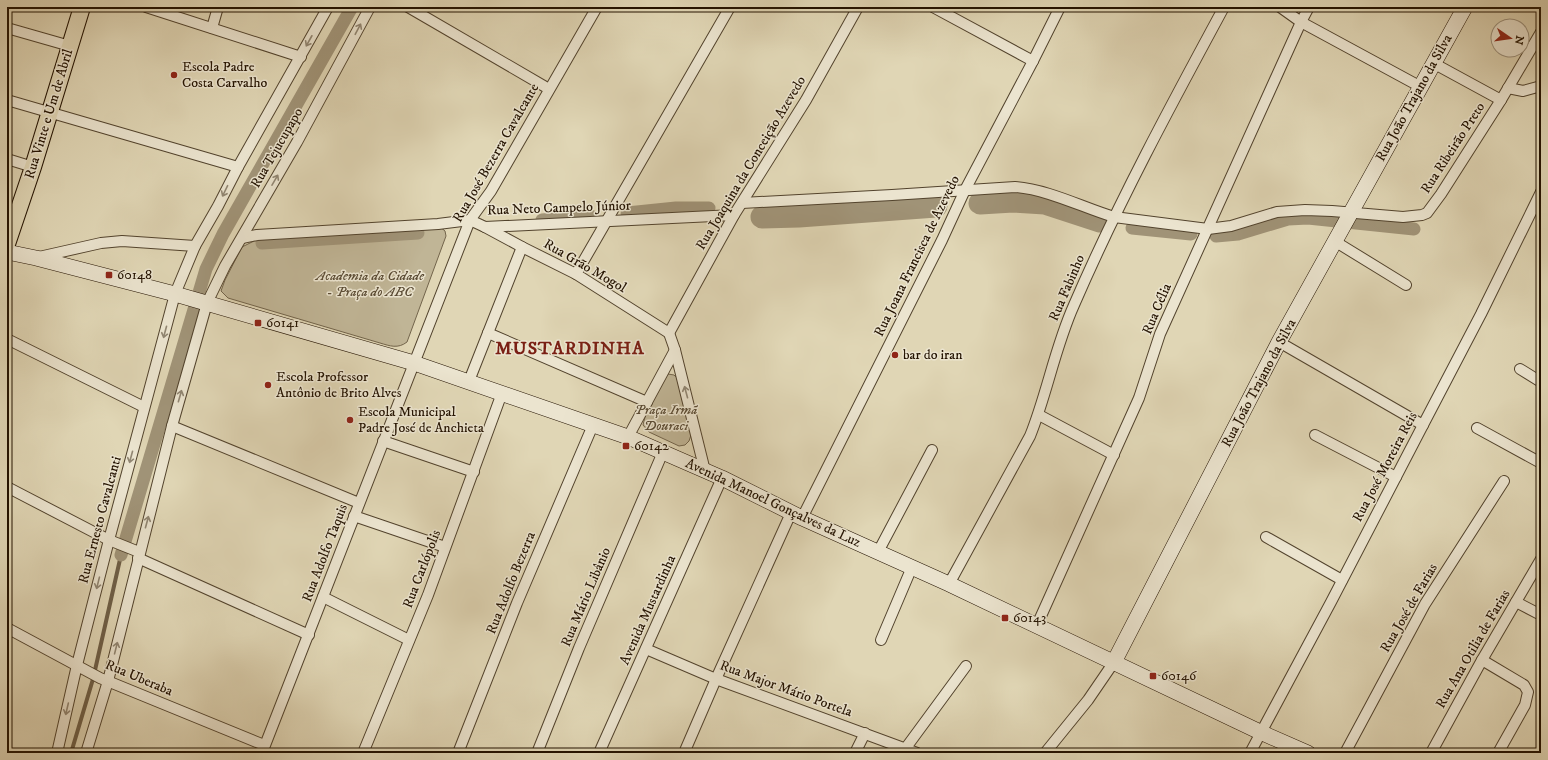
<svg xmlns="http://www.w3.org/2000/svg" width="1548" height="760" font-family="'IM FELL DW Pica',serif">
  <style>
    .green { fill: #c0b596; stroke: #72644b }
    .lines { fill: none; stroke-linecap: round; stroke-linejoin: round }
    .stream { stroke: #6e5f47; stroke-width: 4 }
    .canal { stroke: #a09377; stroke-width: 13 }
    .river { stroke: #a09377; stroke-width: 23 }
    .street-casing { stroke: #52432d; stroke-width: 12 }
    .secondary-casing { stroke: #231200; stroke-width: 16 }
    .primary-casing { stroke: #231200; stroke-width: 18 }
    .street { stroke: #ebe4cf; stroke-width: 10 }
    .secondary { stroke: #ebe4cf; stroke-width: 15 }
    .primary { stroke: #e0d6b5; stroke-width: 16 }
    .oneway { stroke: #918672 }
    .poi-dot { fill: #8f2418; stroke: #ebe4cf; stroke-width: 1.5 }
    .labels { text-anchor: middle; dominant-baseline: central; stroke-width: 3; stroke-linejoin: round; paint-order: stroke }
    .poi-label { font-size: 14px; fill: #231200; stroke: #ebe4cf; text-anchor: start }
    .street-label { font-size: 14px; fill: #231200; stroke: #ebe4cf }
    .park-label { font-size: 14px; font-style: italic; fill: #5a4b34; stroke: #ebe4cf }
    .district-label { font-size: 18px; font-weight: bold; letter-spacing: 1px; fill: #7a1f14; stroke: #ebe4cf }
  </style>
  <rect width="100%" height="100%" fill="#e0d6b5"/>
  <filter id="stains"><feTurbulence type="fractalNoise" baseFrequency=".005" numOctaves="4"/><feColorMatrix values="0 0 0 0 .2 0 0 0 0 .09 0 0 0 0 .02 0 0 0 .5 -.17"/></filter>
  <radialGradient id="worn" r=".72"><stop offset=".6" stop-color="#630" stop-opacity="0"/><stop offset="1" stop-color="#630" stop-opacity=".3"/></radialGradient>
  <!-- green -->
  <g class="green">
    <path d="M439,226L445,231L446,236L407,342C398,349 390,346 380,343L228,298L221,291L225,280L242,247L256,240Z"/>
    <polygon points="668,374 674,375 677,378 691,435 689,441 685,445 679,446 649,432 643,425 645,417 663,377"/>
  </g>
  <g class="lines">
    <!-- stream -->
    <polyline class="stream" points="71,753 93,679 121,555"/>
    <!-- canal -->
    <g class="canal">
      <polyline points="627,213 676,208 709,208"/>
      <polyline points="542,220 591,216"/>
      <polyline points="1132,228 1191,234"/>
      <polyline points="1216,236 1238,234 1288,219 1308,218 1414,229"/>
      <polyline points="262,243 418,233"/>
      <polyline points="121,555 206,269 223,234 352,7"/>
    </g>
    <!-- river -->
    <g class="river">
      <polyline points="980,203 1013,201 1045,203 1100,221"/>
      <polyline points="762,217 799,216 936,206"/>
    </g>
    <!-- street casing -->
    <g class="street-casing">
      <g id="street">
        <polyline points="146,7 301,57"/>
        <polyline points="408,7 549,89"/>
        <polyline points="933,7 1033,61"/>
        <polyline points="1280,7 1301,22 1421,87"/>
        <polyline points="7,28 70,46"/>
        <polyline points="212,28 218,7"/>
        <polyline points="1433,63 1501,100"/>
        <polyline points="1508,88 1523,91 1541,86"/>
        <polyline points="7,100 238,167"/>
        <polyline points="7,159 33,167"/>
        <path d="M742,203L892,195L1015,187C1050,190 1081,207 1114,217L1208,229L1231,226L1277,212L1305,210L1332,211L1403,217L1422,215L1427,213L1441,194L1501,100L1541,32"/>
        <polyline points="485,227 522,247 576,274 669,333"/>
        <polyline points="242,238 257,235 438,224 470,220 485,227 734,215"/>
        <polyline points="1336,242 1406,285"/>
        <polyline points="39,257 101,243 122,241 195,246"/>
        <polyline points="576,274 730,7"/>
        <polyline points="488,333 647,402"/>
        <polyline points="669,333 734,215 806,100 858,7"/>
        <polyline points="669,333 675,350 705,471"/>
        <polyline points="7,339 144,407"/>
        <polyline points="1279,342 1423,425"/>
        <polyline points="1520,369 1541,382"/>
        <polyline points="469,381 522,247"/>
        <polyline points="1039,415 1114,455"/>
        <polyline points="172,426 359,503"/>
        <polyline points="1477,428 1541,463"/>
        <polyline points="1315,435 1396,477"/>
        <polyline points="628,437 675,350"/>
        <polyline points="383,441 474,472"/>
        <polyline points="7,487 109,540 139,552"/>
        <polyline points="354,516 445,547"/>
        <polyline points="802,518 942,240 965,190 1033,61 1060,7"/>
        <polyline points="1266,537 1342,580"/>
        <polyline points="878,552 932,450"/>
        <polyline points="138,558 309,635"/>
        <path d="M949,584L1030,436C1047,394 1055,347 1074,305C1118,203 1171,105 1224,7"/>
        <polyline points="323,597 409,640"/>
        <polyline points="1516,602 1541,615"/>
        <polyline points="1037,625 1139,398 1160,334 1301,22 1309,7"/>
        <polyline points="7,628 100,678 264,745"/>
        <polyline points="881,640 912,567"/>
        <polyline points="646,649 716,679 917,753"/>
        <polyline points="1482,660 1524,685 1528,692 1525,705 1498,753"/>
        <polyline points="905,749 966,666"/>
        <polyline points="57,753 77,665 109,540 175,294 195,246 218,206 238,167 328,7"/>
        <polyline points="86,753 108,681 172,426 207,303 225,266 297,142 370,7"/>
        <polyline points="262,753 470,220 491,191 597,7"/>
        <polyline points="363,753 428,595 502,393"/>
        <polyline points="458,753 517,603 593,425"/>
        <polyline points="537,753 579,648 663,452"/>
        <polyline points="599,753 722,478"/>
        <polyline points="684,753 716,679 791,513"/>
        <polyline points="855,753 865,733"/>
        <polyline points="1045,753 1088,700 1114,662"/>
        <polyline points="1250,753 1331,602 1423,425 1481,314 1541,192"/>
        <polyline points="1345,753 1425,604 1504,481"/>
        <polyline points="1431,753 1482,660 1541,559"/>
      </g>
    </g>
    <!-- secondary casing -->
    <g class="secondary-casing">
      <g id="secondary">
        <polyline points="7,252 36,258 175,294 414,363 628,437 722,478 802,518 949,584 1260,732 1308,753"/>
        <polyline points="1114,662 1279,342 1465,7"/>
      </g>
    </g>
    <!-- primary casing -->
    <g class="primary-casing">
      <polyline id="primary" points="7,244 33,167 82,7"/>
    </g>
    <!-- street -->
    <use href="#street" class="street"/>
    <!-- secondary -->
    <use href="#secondary" class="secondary"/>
    <!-- primary -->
    <use href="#primary" class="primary"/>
  </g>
  <!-- one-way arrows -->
  <defs><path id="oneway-shaft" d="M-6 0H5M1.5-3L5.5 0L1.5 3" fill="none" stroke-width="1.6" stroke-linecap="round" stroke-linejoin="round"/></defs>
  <g class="oneway">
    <use href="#oneway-shaft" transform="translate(358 29) rotate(-62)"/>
    <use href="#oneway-shaft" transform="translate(309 41) rotate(119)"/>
    <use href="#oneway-shaft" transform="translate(275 180) rotate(-60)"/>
    <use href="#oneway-shaft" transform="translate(225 191) rotate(116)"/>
    <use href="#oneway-shaft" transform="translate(165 332) rotate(105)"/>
    <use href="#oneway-shaft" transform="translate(686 392) rotate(-105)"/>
    <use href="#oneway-shaft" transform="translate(180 396) rotate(-74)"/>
    <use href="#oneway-shaft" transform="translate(131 457) rotate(105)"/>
    <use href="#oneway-shaft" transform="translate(147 522) rotate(-75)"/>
    <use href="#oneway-shaft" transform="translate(98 583) rotate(104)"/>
    <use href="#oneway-shaft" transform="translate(116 648) rotate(-76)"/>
    <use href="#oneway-shaft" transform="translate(67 709) rotate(103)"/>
  </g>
  <!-- markers -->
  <g class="poi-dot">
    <circle cx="174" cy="75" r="4"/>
    <rect x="105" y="271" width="8" height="8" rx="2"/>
    <rect x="254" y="319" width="8" height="8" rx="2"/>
    <circle cx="895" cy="355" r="4"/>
    <circle cx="268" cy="385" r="4"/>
    <circle cx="350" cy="420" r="4"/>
    <rect x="622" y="442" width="8" height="8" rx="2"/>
    <rect x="1001" y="614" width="8" height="8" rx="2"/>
    <rect x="1149" y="672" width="8" height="8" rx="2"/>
  </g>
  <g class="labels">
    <!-- poi labels -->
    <g class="poi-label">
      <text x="182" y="67">Escola Padre<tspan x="182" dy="16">Costa Carvalho</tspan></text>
      <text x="117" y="275">60148</text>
      <text x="266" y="323">60141</text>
      <text x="903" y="355">bar do iran</text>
      <text x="276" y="377">Escola Professor<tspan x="276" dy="16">Antônio de Brito Alves</tspan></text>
      <text x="358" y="412">Escola Municipal<tspan x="358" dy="16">Padre José de Anchieta</tspan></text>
      <text x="634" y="446">60142</text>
      <text x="1013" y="618">60143</text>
      <text x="1161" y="676">60146</text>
    </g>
    <!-- street labels -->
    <g class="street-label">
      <text transform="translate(1414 98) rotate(-61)">Rua João Trajano da Silva</text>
      <text transform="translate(49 114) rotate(-73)">Rua Vinte e Um de Abril</text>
      <text transform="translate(277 148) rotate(-60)">Rua Tejucupapo</text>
      <text transform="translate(1453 148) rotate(-57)">Rua Ribeirão Preto</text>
      <text transform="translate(496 153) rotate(-60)">Rua José Bezerra Cavalcante</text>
      <text transform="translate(751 163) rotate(-59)">Rua Joaquina da Conceição Azevedo</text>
      <text transform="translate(559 208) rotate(-2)">Rua Neto Campelo Júnior</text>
      <text transform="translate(917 256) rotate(-64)">Rua Joana Francisca de Azevedo</text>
      <text transform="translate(585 266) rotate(30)">Rua Grão Mogol</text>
      <text transform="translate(1067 288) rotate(-67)">Rua Fabinho</text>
      <text transform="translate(1157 309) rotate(-67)">Rua Célia</text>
      <text transform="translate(1259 383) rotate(-62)">Rua João Trajano da Silva</text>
      <text transform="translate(1385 467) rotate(-62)">Rua José Moreira Reis</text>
      <text transform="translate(773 503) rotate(25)">Avenida Manoel Gonçalves da Luz</text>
      <text transform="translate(100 520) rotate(-75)">Rua Ernesto Cavalcanti</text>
      <text transform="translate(325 553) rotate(-69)">Rua Adolfo Taquis</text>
      <text transform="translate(422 569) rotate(-69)">Rua Carlópolis</text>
      <text transform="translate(511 583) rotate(-68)">Rua Adolfo Bezerra</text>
      <text transform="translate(586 597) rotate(-67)">Rua Mário Libânio</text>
      <text transform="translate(1409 608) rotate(-60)">Rua José de Farias</text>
      <text transform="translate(648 610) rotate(-66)">Avenida Mustardinha</text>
      <text transform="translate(1473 649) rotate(-60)">Rua Ana Otilia de Farias</text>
      <text transform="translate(139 678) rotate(23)">Rua Uberaba</text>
      <text transform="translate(786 689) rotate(20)">Rua Major Mário Portela</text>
    </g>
    <!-- park labels -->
    <g class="park-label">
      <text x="370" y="276">Academia da Cidade<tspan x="370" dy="16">- Praça do ABC</tspan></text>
      <text x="666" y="410">Praça Irmã<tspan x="666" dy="16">Douraci</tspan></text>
    </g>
    <!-- district labels -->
    <g class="district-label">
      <text x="570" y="349">MUSTARDINHA</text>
    </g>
  </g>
  <!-- margin -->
  <rect width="1548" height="760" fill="none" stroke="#e0d6b5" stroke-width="24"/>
  <rect x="8" y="8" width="1532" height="744" fill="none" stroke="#231200" stroke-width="2"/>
  <rect x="12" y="12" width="1524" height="736" fill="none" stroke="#231200"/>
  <!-- north arrow -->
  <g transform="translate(1510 38) rotate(103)"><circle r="19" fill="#ebe4cf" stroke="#9b907c"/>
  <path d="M0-3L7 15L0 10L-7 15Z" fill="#8f2418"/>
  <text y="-6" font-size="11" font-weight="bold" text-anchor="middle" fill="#231200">N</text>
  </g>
  <rect width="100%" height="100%" filter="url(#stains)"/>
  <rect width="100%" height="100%" fill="url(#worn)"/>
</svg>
